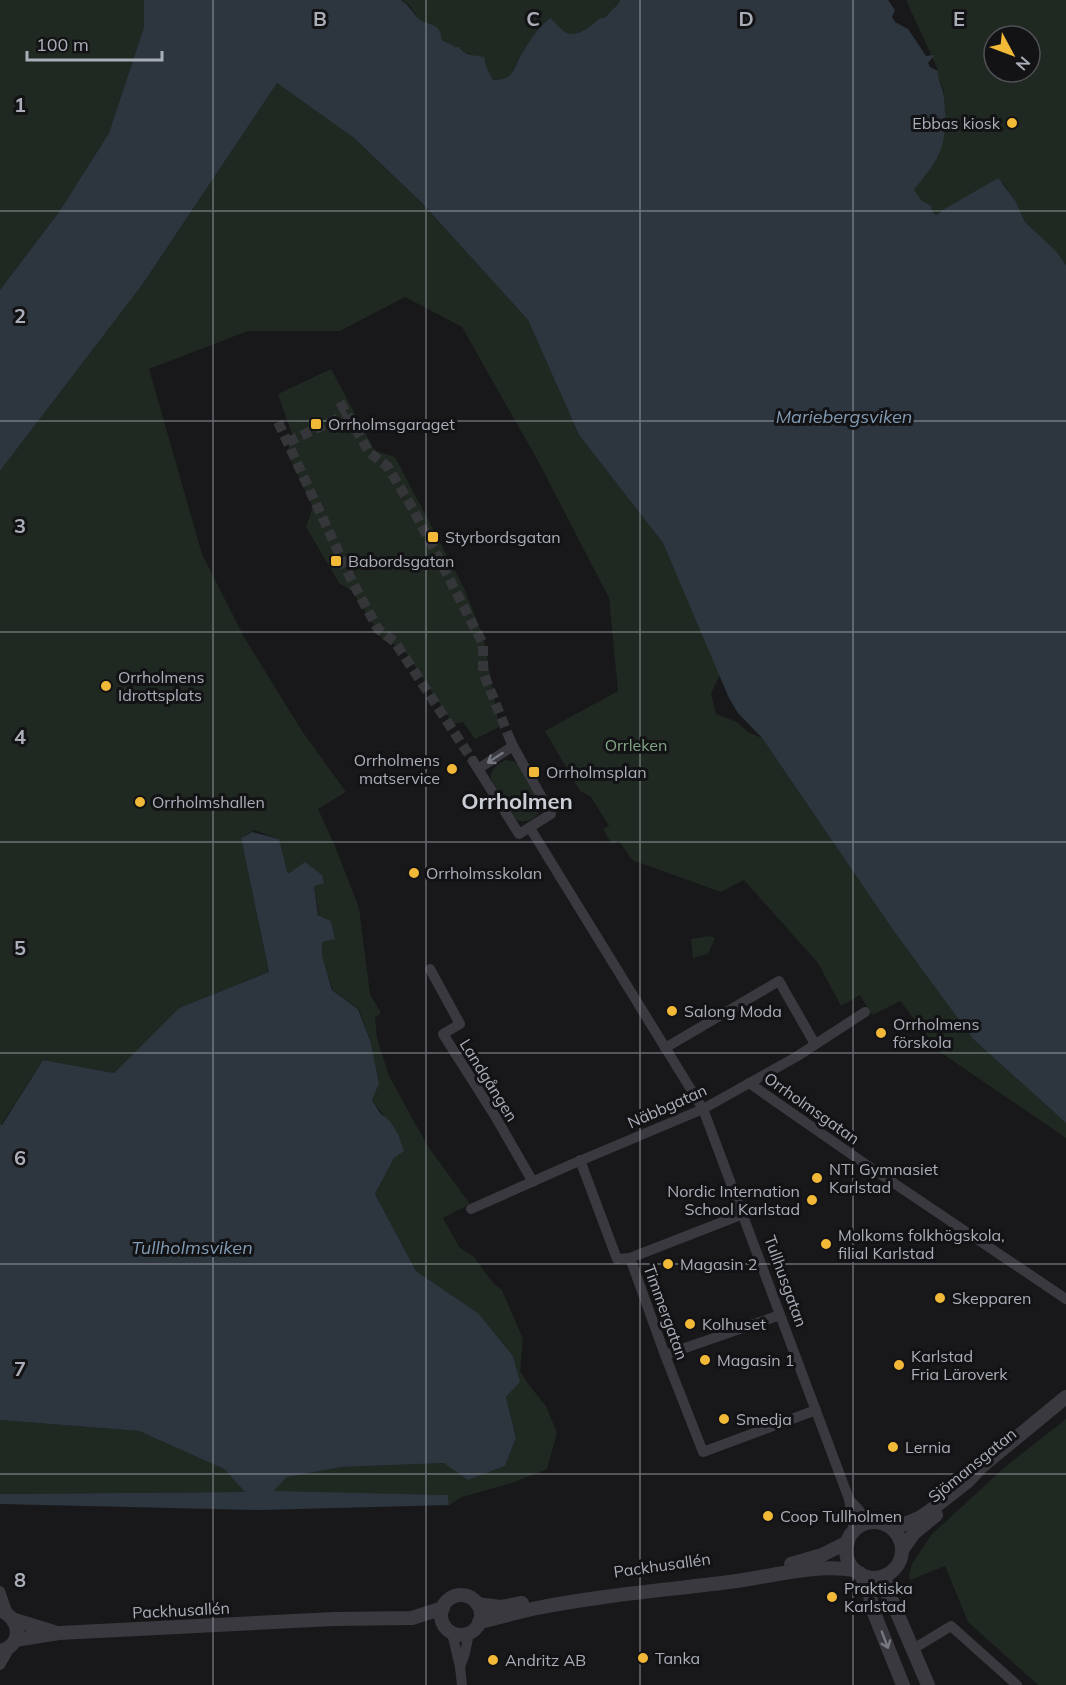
<svg xmlns="http://www.w3.org/2000/svg" width="1066" height="1685" font-family="Mulish,sans-serif">
  <style>
    .green { fill: #1f2821; fill-rule: evenodd }
    .water { fill: #2d363e }
    .lines { fill: none; stroke-linecap: round; stroke-linejoin: round }
    .minor-tunnel { stroke: #35363a; stroke-width: 10; stroke-dasharray: 10 5; stroke-linecap: butt }
    .minor { stroke: #39393f; stroke-width: 10 }
    .tertiary { stroke: #39393f; stroke-width: 14 }
    .oneway { stroke: #777982 }
    .grid { fill: none; stroke: #aaaeb9; stroke-width: 1.5; stroke-opacity: 0.55 }
    .poi-dot { fill: #f2b838; stroke: #131315; stroke-width: 2 }
    .labels { text-anchor: middle; dominant-baseline: central; stroke-width: 6; stroke-linejoin: round; paint-order: stroke }
    .poi-label { font-size: 16px; fill: #aaaeb9; stroke: #131315; text-anchor: start }
    .park-label { font-size: 16px; fill: #81a484; stroke: #131315 }
    .street-label { font-size: 16px; fill: #aaaeb9; stroke: #131315 }
    .water-label { font-size: 18px; font-style: italic; fill: #819bb4; stroke: #131315 }
    .district-label { font-size: 22px; font-weight: bold; fill: #cbcdd5; stroke: #131315 }
    .grid-label { font-size: 20px; text-anchor: middle; font-weight: bold; fill: #aaaeb9; stroke: #131315; stroke-width: 6; stroke-linejoin: round; paint-order: stroke }
  </style>
  <rect width="100%" height="100%" fill="#18181a"/>
  <!-- green -->
  <g class="green">
    <polygon points="0,0 144,0 144,27 109,133 59,212 0,290"/>
    <path d="M402,0H620C615,11 580,38 568,34C561,32 556,22 550,18C537,28 528,43 520,57C517,62 515,70 511,74C507,79 499,80 493,80L487,68L486,61L464,52L459,47C454,49 451,43 445,42L419,19L409,5Z"/>
    <path d="M906,0H1066V265L1056,251L1025,222L1015,200L1003,183L937,215L934,214L930,209L932,206L922,201L913,190L933,164L944,91L937,74L938,70ZM994,36H1030V72H994Z"/>
    <path d="M277,83L354,138L422,203L528,320L579,435L663,543L720,675L711,693L716,714L737,722L748,732L762,738L893,930L973,1039L1066,1123V1138L940,1052L900,1001L872,1015L860,995L841,1006L818,963L744,880L721,892L632,860L619,841L612,844L603,829L609,826L591,797L580,791L545,731L618,691L609,598L538,461L462,327L405,297L340,331H248L149,369L202,554L244,637L302,731L346,792L318,809L335,846L359,908L370,994L381,1013L375,1018L377,1038L389,1076L427,1145L470,1204L443,1218L459,1247L474,1257L493,1283L502,1290L523,1339L520,1371L529,1385L546,1406L557,1433L547,1469L515,1482L462,1497L449,1505L448,1495L273,1492L287,1477L342,1467L445,1463L468,1480L505,1466L516,1438L506,1397L519,1382L513,1356L478,1313L416,1271L375,1194L394,1158L398,1134C390,1121 380,1112 372,1100L379,1084L371,1043L359,1009L333,990L321,956L322,942L335,938L331,921L319,915L314,886L288,874L279,839L254,830L241,838L269,972L179,1008L114,1073L43,1060L1,1125H0V471L142,285Z"/>
    <polygon points="331,369 375,451 395,457 464,588 484,639 499,727 475,739 463,722 453,724 403,648 383,640 352,591 339,583 306,527 313,507 287,452 292,434 278,394"/>
    <path d="M505,760L512,761L518,764L541,807C538,820 524,825 513,818L491,779C490,769 497,765 505,760Z"/>
    <polygon points="710,936 715,938 708,954 693,958 691,939"/>
    <polygon points="1066,1419 1066,1685 1038,1685 968,1622 945,1566 910,1580 909,1575 912,1564 931,1535 1005,1467"/>
    <polygon points="0,1420 139,1431 224,1469 245,1492 0,1494"/>
  </g>
  <!-- water -->
  <g class="water">
    <path d="M144,0H401C409,5 412,12 418,18C428,27 440,21 442,40C446,43 451,43 455,47H459C468,58 473,54 484,57L487,68L493,80C499,80 507,79 511,74C515,70 517,62 520,57C528,43 537,28 550,18C556,22 559,28 565,32C576,39 593,25 600,18H604L618,4L620,0H888L895,10L892,17L895,22L908,29L926,56L933,55L934,56L928,63L930,67L938,71C937,80 944,89 944,98C946,121 947,143 934,163C928,173 920,181 914,190L922,201L932,206L931,209L934,214L937,215L941,212L943,210L998,178L1015,200L1025,222L1056,251L1066,265V1123L973,1039L893,930L762,738L738,713L729,698L663,543L579,435L528,320L422,203L354,138L277,83L142,285L0,471V290L59,212L109,133L144,27Z"/>
    <polygon points="252,832 279,839 288,874 305,862 322,875 324,883 314,886 318,915 331,921 335,939 322,942 322,956 332,990 358,1009 371,1043 379,1084 372,1100 380,1113 390,1121 398,1134 404,1151 394,1158 375,1194 416,1271 478,1313 513,1356 520,1382 506,1397 516,1438 505,1466 468,1480 444,1463 342,1467 287,1477 274,1491 448,1495 449,1505 261,1510 0,1504 0,1494 245,1492 224,1469 139,1431 0,1420 0,1125 2,1125 43,1060 114,1073 179,1008 269,972 241,838"/>
  </g>
  <g class="lines">
    <!-- minor-tunnel -->
    <g class="minor-tunnel">
      <polyline points="340,402 369,452 388,467 413,509 483,644 483,672 509,737"/>
      <polyline points="278,422 352,581 378,629 395,642 473,761"/>
      <polyline points="288,442 347,414"/>
    </g>
    <!-- minor -->
    <g class="minor">
      <polyline points="473,761 519,834 551,814 513,746 509,737"/>
      <polyline points="478,769 513,746"/>
      <polyline points="530,828 703,1109 849,1499 854,1531"/>
      <polyline points="430,969 460,1024 443,1034 495,1116 533,1182"/>
      <polyline points="665,1048 779,981 815,1044"/>
      <polyline points="749,1083 861,1161 1066,1299"/>
      <polyline points="580,1160 617,1259 630,1258 743,1214"/>
      <polyline points="471,1209 570,1165 703,1109 796,1057 865,1012"/>
      <polyline points="630,1258 665,1355 703,1452 816,1410"/>
      <polyline points="665,1355 780,1315"/>
      <polyline points="849,1499 870,1522"/>
      <polyline points="0,1591 8,1614"/>
      <polyline points="452,1633 460,1667 462,1685"/>
      <polyline points="912,1648 918,1646 951,1626 1017,1685"/>
      <polyline points="0,1665 11,1646"/>
      <polyline points="460,1667 465,1653 469,1633"/>
    </g>
    <!-- tertiary -->
    <g class="tertiary">
      <circle cx="874" cy="1550" r="28"/>
      <polyline points="893,1529 919,1518 931,1510 968,1481 982,1466 1066,1397"/>
      <polyline points="902,1550 914,1533 936,1515"/>
      <polyline points="791,1564 822,1555 848,1542"/>
      <polyline points="860,1573 870,1594 872,1608 903,1685"/>
      <polyline points="886,1575 885,1590 892,1601 928,1685"/>
      <circle cx="461" cy="1615" r="20"/>
      <polyline points="477,1604 501,1607 522,1603"/>
      <path d="M0,1610C21,1619 24,1645 0,1651"/>
      <polyline points="15,1620 54,1632"/>
      <path d="M479,1622C497,1618 515,1613 532,1609C600,1595 669,1590 737,1581C776,1575 816,1564 855,1570"/>
      <polyline points="15,1640 59,1633 334,1619 412,1618 443,1608"/>
    </g>
  </g>
  <!-- one-way arrows -->
  <defs><path id="oneway-shaft" d="M-6 0H5M1.5-3L5.5 0L1.5 3" fill="none" stroke-width="1.6" stroke-linecap="round" stroke-linejoin="round" transform="scale(1.5)"/></defs>
  <g class="oneway">
    <use href="#oneway-shaft" transform="translate(495 758) rotate(147)"/>
    <use href="#oneway-shaft" transform="translate(885 1640) rotate(69)"/>
  </g>
  <!-- grid -->
  <path class="grid" d="M213,0V1685M426,0V1685M640,0V1685M853,0V1685M0,211H1066M0,421H1066M0,632H1066M0,842H1066M0,1053H1066M0,1264H1066M0,1474H1066"/>
  <!-- markers -->
  <g class="poi-dot">
    <circle cx="1012" cy="123" r="6"/>
    <rect x="310" y="418" width="12" height="12" rx="3"/>
    <rect x="427" y="531" width="12" height="12" rx="3"/>
    <rect x="330" y="555" width="12" height="12" rx="3"/>
    <circle cx="106" cy="686" r="6"/>
    <circle cx="452" cy="769" r="6"/>
    <rect x="528" y="766" width="12" height="12" rx="3"/>
    <circle cx="140" cy="802" r="6"/>
    <circle cx="414" cy="873" r="6"/>
    <circle cx="672" cy="1011" r="6"/>
    <circle cx="881" cy="1033" r="6"/>
    <circle cx="817" cy="1178" r="6"/>
    <circle cx="812" cy="1200" r="6"/>
    <circle cx="826" cy="1244" r="6"/>
    <circle cx="668" cy="1264" r="6"/>
    <circle cx="940" cy="1298" r="6"/>
    <circle cx="690" cy="1324" r="6"/>
    <circle cx="705" cy="1360" r="6"/>
    <circle cx="899" cy="1365" r="6"/>
    <circle cx="724" cy="1419" r="6"/>
    <circle cx="893" cy="1447" r="6"/>
    <circle cx="768" cy="1516" r="6"/>
    <circle cx="832" cy="1597" r="6"/>
    <circle cx="643" cy="1658" r="6"/>
    <circle cx="493" cy="1660" r="6"/>
  </g>
  <g class="labels">
    <!-- poi labels -->
    <g class="poi-label">
      <text x="1000" y="123" text-anchor="end">Ebbas kiosk</text>
      <text x="328" y="424">Orrholmsgaraget</text>
      <text x="445" y="537">Styrbordsgatan</text>
      <text x="348" y="561">Babordsgatan</text>
      <text x="118" y="677">Orrholmens<tspan x="118" dy="18">Idrottsplats</tspan></text>
      <text x="440" y="760" text-anchor="end">Orrholmens<tspan x="440" dy="18">matservice</tspan></text>
      <text x="546" y="772">Orrholmsplan</text>
      <text x="152" y="802">Orrholmshallen</text>
      <text x="426" y="873">Orrholmsskolan</text>
      <text x="684" y="1011">Salong Moda</text>
      <text x="893" y="1024">Orrholmens<tspan x="893" dy="18">förskola</tspan></text>
      <text x="829" y="1169">NTI Gymnasiet<tspan x="829" dy="18">Karlstad</tspan></text>
      <text x="800" y="1191" text-anchor="end">Nordic Internation<tspan x="800" dy="18">School Karlstad</tspan></text>
      <text x="838" y="1235">Molkoms folkhögskola,<tspan x="838" dy="18">filial Karlstad</tspan></text>
      <text x="680" y="1264">Magasin 2</text>
      <text x="952" y="1298">Skepparen</text>
      <text x="702" y="1324">Kolhuset</text>
      <text x="911" y="1356">Karlstad<tspan x="911" dy="18">Fria Läroverk</tspan></text>
      <text x="717" y="1360">Magasin 1</text>
      <text x="736" y="1419">Smedja</text>
      <text x="905" y="1447">Lernia</text>
      <text x="780" y="1516">Coop Tullholmen</text>
      <text x="844" y="1588">Praktiska<tspan x="844" dy="18">Karlstad</tspan></text>
      <text x="655" y="1658">Tanka</text>
      <text x="505" y="1660">Andritz AB</text>
    </g>
    <!-- park labels -->
    <g class="park-label">
      <text x="636" y="745">Orrleken</text>
    </g>
    <!-- street labels -->
    <g class="street-label">
      <text transform="translate(489 1080) rotate(58)">Landgången</text>
      <text transform="translate(667 1106) rotate(-24)">Näbbgatan</text>
      <text transform="translate(812 1108) rotate(35)">Orrholmsgatan</text>
      <text transform="translate(786 1281) rotate(70)">Tullhusgatan</text>
      <text transform="translate(666 1312) rotate(70)">Timmergatan</text>
      <text transform="translate(972 1465) rotate(-39)">Sjömansgatan</text>
      <text transform="translate(662 1565) rotate(-8)">Packhusallén</text>
      <text transform="translate(181 1610) rotate(-3)">Packhusallén</text>
    </g>
    <!-- water labels -->
    <g class="water-label">
      <text x="844" y="416">Mariebergsviken</text>
      <text x="192" y="1247">Tullholmsviken</text>
    </g>
    <!-- district labels -->
    <g class="district-label">
      <text x="517" y="801">Orrholmen</text>
    </g>
  </g>
  <g class="grid-label">
    <text x="320" y="26">B</text>
    <text x="533" y="26">C</text>
    <text x="746" y="26">D</text>
    <text x="959" y="26">E</text>
    <text x="20" y="112">1</text>
    <text x="20" y="323">2</text>
    <text x="20" y="533">3</text>
    <text x="20" y="744">4</text>
    <text x="20" y="955">5</text>
    <text x="20" y="1165">6</text>
    <text x="20" y="1376">7</text>
    <text x="20" y="1587">8</text>
  </g>
  <!-- north arrow -->
  <g transform="translate(1012 54) rotate(131)"><circle r="28" fill="#131315" stroke="#4f5157" stroke-width="1.5"/>
  <path d="M0-4.5L10 22L0 15L-10 22Z" fill="#f2b838"/>
  <text y="-9" font-size="16" font-weight="bold" text-anchor="middle" fill="#aaaeb9">N</text>
  </g>
  <!-- scale -->
  <path d="M27 51v9h135v-9" fill="none" stroke="#aaaeb9" stroke-width="3"/>
  <text x="36" y="51" font-size="18" fill="#aaaeb9" stroke="#131315" stroke-width="4.5" paint-order="stroke">100 m</text>
</svg>
